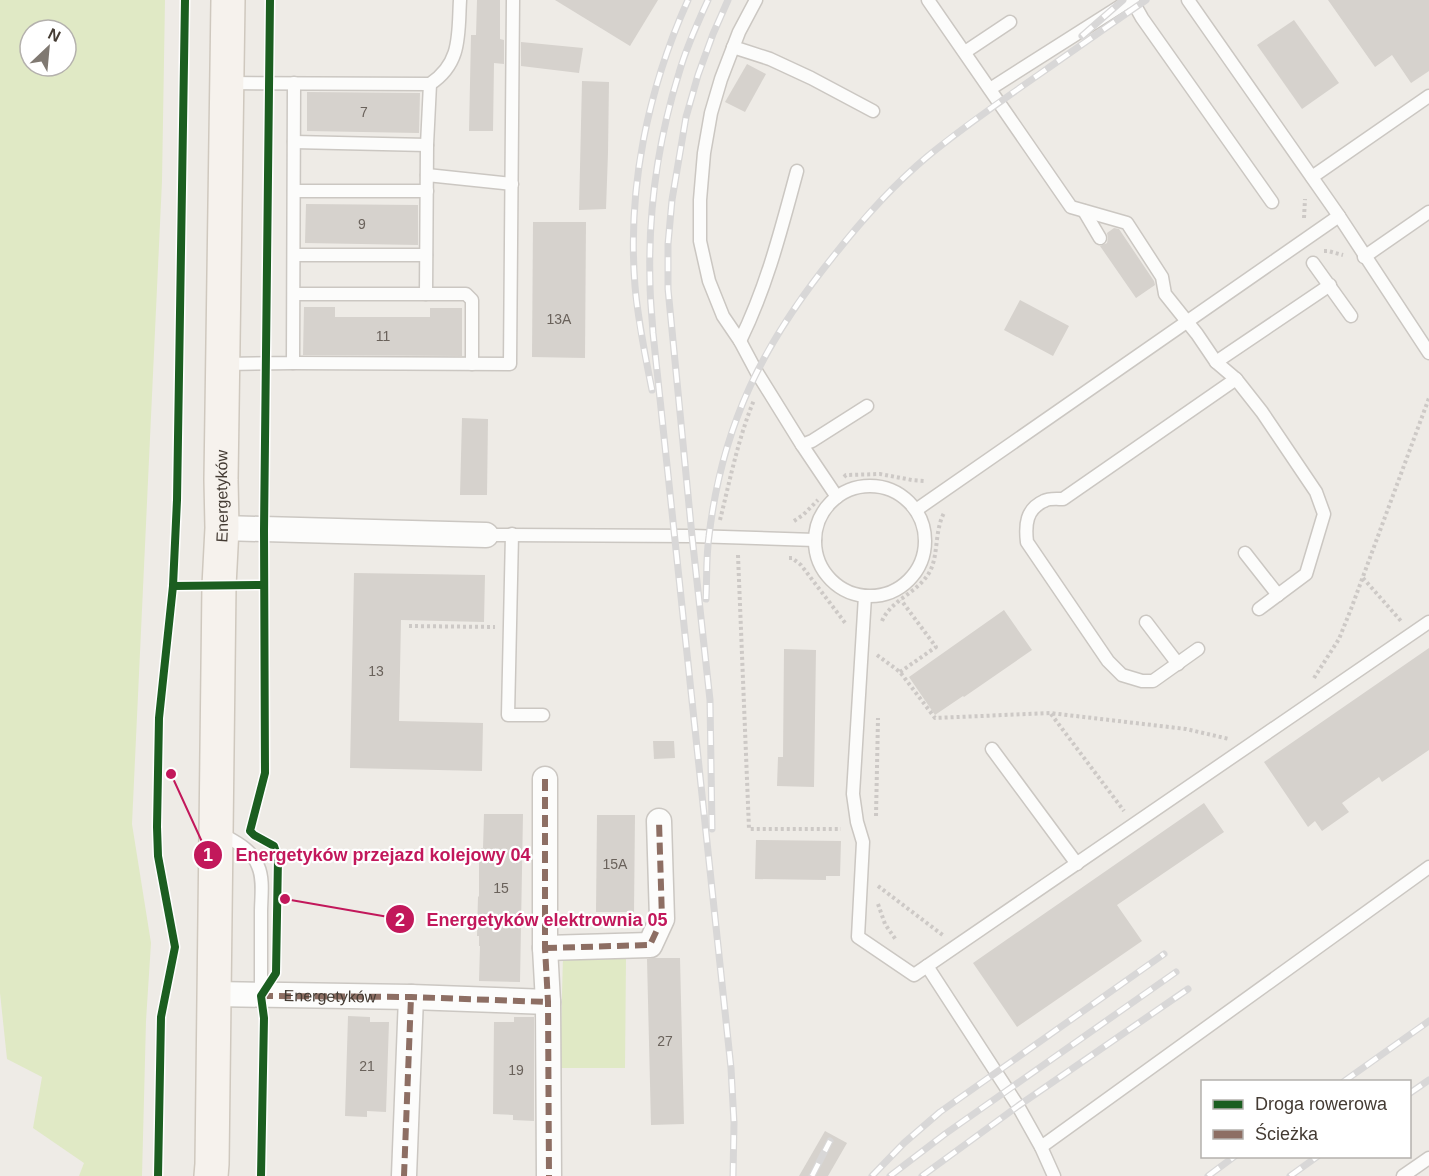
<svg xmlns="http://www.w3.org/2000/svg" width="1429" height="1176" font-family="Helvetica,sans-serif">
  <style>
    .green { fill: #e0e9c5; fill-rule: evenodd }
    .building { fill: #d6d2cd }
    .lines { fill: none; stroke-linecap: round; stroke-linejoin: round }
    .service-casing { stroke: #cbc7c2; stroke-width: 15 }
    .minor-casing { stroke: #cbc7c2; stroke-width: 27 }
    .secondary-casing { stroke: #cfc8be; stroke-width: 36 }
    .path { stroke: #cdc9c6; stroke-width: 4; stroke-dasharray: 3 3; stroke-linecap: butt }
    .service { stroke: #fcfcfb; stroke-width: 12 }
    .minor { stroke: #fcfcfb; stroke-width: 24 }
    .secondary { stroke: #f6f2ed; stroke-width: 33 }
    .rail-casing { stroke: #d8d7d7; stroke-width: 7 }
    .rail { stroke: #fff; stroke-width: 4.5; stroke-dasharray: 14; stroke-linecap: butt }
    .quiet { stroke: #8d6e63; stroke-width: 6; stroke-dasharray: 12 6; stroke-linecap: butt }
    .cycleway-casing { stroke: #fff; stroke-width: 11 }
    .cycleway { stroke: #1b5e20; stroke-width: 8 }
    .labels { text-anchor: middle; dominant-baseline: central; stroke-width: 4.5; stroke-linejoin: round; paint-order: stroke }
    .number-label { font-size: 14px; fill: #6a625b }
    .street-label { font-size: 16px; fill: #443b33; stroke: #fff }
    .leader { fill: none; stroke: #c2185b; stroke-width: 2 }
    .callout-dot { fill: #c2185b; stroke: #fff; stroke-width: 2 }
    .mark-label { font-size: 18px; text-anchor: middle; font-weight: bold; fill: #fff }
    .callout-label { font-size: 18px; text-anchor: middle; font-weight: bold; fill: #c2185b; stroke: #fff; stroke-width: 4.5; stroke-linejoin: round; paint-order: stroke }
  </style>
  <rect width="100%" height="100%" fill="#eeebe6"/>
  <!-- green -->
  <g class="green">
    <path d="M0,0H165L162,181L132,824L151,943L146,1021L142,1176H79L84,1163L33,1128L42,1077L7,1059L0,993ZM30,30H66V66H30Z"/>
    <polygon points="563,957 626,959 625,1068 560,1068"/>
  </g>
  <!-- building -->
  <g class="building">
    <polygon points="477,0 500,0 500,39 504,40 504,64 494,63 493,131 469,131 471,35 476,35"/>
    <polygon points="555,0 658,0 630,46"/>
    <polygon points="1328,0 1429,0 1429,71 1411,83 1392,55 1375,67"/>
    <polygon points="1294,20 1339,83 1302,109 1257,45"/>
    <polygon points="521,42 583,48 579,73 521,66"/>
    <polygon points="747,64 766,74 745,112 725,102"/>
    <polygon points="582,81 609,82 608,153 606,209 579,210"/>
    <polygon points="307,92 420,93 419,133 307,131"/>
    <polygon points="306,204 418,205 418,245 305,243"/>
    <polygon points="533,222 586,222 585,358 532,357"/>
    <polygon points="1114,228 1119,229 1154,281 1155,285 1136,298 1100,246 1107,243 1108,238 1107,233"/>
    <polygon points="1020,300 1069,326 1053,356 1004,330"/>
    <polygon points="304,307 335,307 335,317 430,317 430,308 462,308 462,356 303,355"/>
    <polygon points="462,418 488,419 487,495 460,495"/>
    <polygon points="354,573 485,575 484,622 401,620 399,721 483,723 482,771 350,768"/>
    <polygon points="1004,610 1032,650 964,697 963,696 935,715 909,677"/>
    <polygon points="1429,648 1429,750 1382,782 1379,777 1342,803 1349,812 1322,831 1315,821 1308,827 1264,762"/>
    <polygon points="784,649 816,650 814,787 777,786 778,757 783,757"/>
    <polygon points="653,741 674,741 675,758 654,759"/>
    <polygon points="1204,803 1224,832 1117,905 1142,941 1017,1027 973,963"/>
    <polygon points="484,814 523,814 520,982 479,981 480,946 479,946 479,936 477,936 478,896 479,897 479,858 481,858 481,848 483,848"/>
    <polygon points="597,815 635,815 634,912 596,912"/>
    <polygon points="756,840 841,841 840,876 826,876 826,880 755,879"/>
    <polygon points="653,958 680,958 684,1124 651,1125 647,959"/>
    <polygon points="348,1016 370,1017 370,1022 389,1022 386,1112 367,1111 367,1117 345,1116"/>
    <polygon points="514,1017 534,1017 534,1121 513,1120 513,1115 493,1114 494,1022 514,1022"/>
    <polygon points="825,1131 847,1143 828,1176 799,1176"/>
  </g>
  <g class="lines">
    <!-- service casing -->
    <g class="service-casing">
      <g id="service">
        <polyline points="756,0 739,32 721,79 711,113 704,153 700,200 700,241 709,281 723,316 740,341 756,371 802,445 837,497"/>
        <polyline points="928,0 1071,207 1127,223 1162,277 1165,294 1197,334 1216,362 1236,379 1262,412 1316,492 1324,514 1306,574 1259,609"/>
        <polyline points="1132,0 1142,18 1272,202"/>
        <polyline points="1188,0 1339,216"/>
        <polyline points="733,47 770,59 811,78 873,111"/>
        <polyline points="965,52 1010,22"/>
        <path d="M228,83L430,84C462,63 458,34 460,0"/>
        <polyline points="990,89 1130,0"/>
        <polyline points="294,142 427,145"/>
        <polyline points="427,175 512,184"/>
        <polyline points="1312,177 1429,96"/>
        <polyline points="294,191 427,191"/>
        <polyline points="1084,211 1100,238"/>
        <polyline points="294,255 426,255"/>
        <polyline points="1364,257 1429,212"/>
        <polyline points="1313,263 1351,316"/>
        <polyline points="294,294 466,294 472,300 472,364"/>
        <polyline points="426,294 427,145 430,84"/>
        <path d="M740,341C767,286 781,230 797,171"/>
        <polyline points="1216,362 1330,285"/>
        <polyline points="293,363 510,364 513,0"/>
        <polyline points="224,364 293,363 294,83"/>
        <polyline points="802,445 812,441 867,406"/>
        <circle cx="870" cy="541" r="55"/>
        <polyline points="916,510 1339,216 1429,353"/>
        <polyline points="512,534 508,715 543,715"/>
        <polyline points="486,535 692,536 815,540"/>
        <polyline points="1245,553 1278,595"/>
        <polyline points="865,596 853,794 857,822 863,842 858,937 914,975 1429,622"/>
        <polyline points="1146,622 1178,664"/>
        <path d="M1198,649L1153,681H1142L1122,675L1108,661L1027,542C1025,525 1026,509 1044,501C1049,498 1057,499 1063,499L1236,379"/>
        <polyline points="992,749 1077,864"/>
        <path d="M220,833C234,841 252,849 258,866C264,879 261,898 261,912C261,940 261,968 261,996"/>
        <polyline points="927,966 1018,1106 1041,1147 1054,1176"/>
        <polyline points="1041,1147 1429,867"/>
        <polyline points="1403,1176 1429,1158"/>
      </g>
    </g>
    <!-- minor casing -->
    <g class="minor-casing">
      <g id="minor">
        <polyline points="222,528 486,535"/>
        <polyline points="545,779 545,948 548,1002 549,1176"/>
        <polyline points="545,948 650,945 662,919 659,821"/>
        <path id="s1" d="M214,994L411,997L548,1002"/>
        <polyline points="404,1176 411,997"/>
      </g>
    </g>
    <!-- secondary casing -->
    <g class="secondary-casing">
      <g id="secondary">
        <path id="s2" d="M211,1176L212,1164L219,586L222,528L221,480L228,0"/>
      </g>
    </g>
    <!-- path -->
    <g class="path">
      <polyline points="1304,218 1305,199"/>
      <polyline points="1324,251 1328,251 1343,255"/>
      <polyline points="844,477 846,475 880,474 912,480 925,481"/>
      <path d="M720,520C730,480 738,439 754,400"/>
      <polyline points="794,521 803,515 818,500"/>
      <polyline points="738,555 749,829 841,829"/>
      <polyline points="789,558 792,558 801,565 846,624"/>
      <polyline points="1363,578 1401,621"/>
      <path d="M882,621C891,600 917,593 929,573C939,556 934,532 944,513"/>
      <polyline points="409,626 495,627"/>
      <polyline points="877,655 900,672 935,718 1050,713 1186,729 1229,739"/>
      <polyline points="900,672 936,647 901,600"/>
      <polyline points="1314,678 1339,639 1351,609 1429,398"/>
      <polyline points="1051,714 1124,811"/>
      <polyline points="876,816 878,718"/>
      <polyline points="878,886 944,936"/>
      <polyline points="878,904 885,924 896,940"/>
    </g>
    <!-- service -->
    <use href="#service" class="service"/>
    <!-- minor -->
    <use href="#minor" class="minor"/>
    <!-- secondary -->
    <use href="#secondary" class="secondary"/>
    <!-- rail casing -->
    <g class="rail-casing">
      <g id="rail">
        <path d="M708,0C697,24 686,48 679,73C658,140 648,212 650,283C650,299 652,316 653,333L731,1068L734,1123L733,1176"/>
        <polyline points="1082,36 1123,0"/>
        <path d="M652,390C645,355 638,321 635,286C627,188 648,89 688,0"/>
        <path d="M706,599C707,578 706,557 709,536C722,425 763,344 832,258C861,221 892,186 928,156C962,128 998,103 1034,78C1071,52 1108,26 1146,0"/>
        <polyline points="712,829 710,700 692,536 668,289 668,244 672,200 686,117 698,75 713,34 728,0"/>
        <polyline points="1343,1082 1429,1021"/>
        <polyline points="1410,1093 1429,1080"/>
        <polyline points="812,1176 830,1141"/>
        <polyline points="872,1176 904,1143 940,1112 1164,954"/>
        <polyline points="890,1176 945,1134 1176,972"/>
        <polyline points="922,1176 1018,1106 1188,989"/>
        <polyline points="1208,1176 1235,1156"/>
        <polyline points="1290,1176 1318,1156"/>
      </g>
    </g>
    <!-- rail -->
    <use href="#rail" class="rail"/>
    <!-- quiet -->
    <g class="quiet">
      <polyline points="545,779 545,948 548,1002 549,1176"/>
      <polyline points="545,948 650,945 662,919 659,821"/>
      <polyline points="261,996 411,997 548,1002"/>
      <polyline points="404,1176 411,997"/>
    </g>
    <!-- cycleway casing -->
    <g class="cycleway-casing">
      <g id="cycleway">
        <polyline points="173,586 264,585"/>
        <polyline points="158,1176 161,1017 175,947 158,856 157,827 159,718 173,586 177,500 185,0"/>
        <polyline points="261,1176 264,1018 261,996 276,973 278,858 274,846 254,835 250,831 265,773 264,530 270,0"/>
      </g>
    </g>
    <!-- cycleway -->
    <use href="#cycleway" class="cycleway"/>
  </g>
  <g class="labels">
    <!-- number labels -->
    <g class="number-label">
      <text x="364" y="112">7</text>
      <text x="362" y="224">9</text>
      <text x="559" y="319">13A</text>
      <text x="383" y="336">11</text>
      <text x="376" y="671">13</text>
      <text x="615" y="864">15A</text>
      <text x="501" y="888">15</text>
      <text x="665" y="1041">27</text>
      <text x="367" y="1066">21</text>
      <text x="516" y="1070">19</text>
    </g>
    <!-- street labels -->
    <g class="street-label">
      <text stroke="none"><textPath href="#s2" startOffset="680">Energetyków</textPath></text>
      <text stroke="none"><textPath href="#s1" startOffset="116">Energetyków</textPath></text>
    </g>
  </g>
  <!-- callouts -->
  <path class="leader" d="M171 774L208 855M285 899L400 919"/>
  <g class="callout-dot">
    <circle cx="171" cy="774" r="6"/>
    <circle cx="285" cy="899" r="6"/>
    <circle cx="208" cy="855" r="15"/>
    <circle cx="400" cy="919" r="15"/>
  </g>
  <g class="mark-label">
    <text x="208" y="861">1</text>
    <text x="400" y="926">2</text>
  </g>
  <g class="callout-label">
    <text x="383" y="861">Energetyków przejazd kolejowy 04</text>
    <text x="547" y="926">Energetyków elektrownia 05</text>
  </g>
  <!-- legend -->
  <rect x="1201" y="1080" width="210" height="78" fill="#ffffff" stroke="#b4b1ad" stroke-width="1.5"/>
  <rect x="1213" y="1100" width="30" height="9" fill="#1b5e20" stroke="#b4b1ad" stroke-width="1.5"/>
  <text x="1255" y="1110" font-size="18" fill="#443b33">Droga rowerowa</text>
  <rect x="1213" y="1130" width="30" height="9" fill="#8d6e63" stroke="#b4b1ad" stroke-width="1.5"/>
  <text x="1255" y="1140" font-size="18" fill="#443b33">Ścieżka</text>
  <!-- north arrow -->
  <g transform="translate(48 48) rotate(26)"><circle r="28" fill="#ffffff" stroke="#b4b1ad" stroke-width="1.5"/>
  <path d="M0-4.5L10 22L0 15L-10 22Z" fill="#807972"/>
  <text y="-9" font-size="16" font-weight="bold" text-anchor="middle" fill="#443b33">N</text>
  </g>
</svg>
